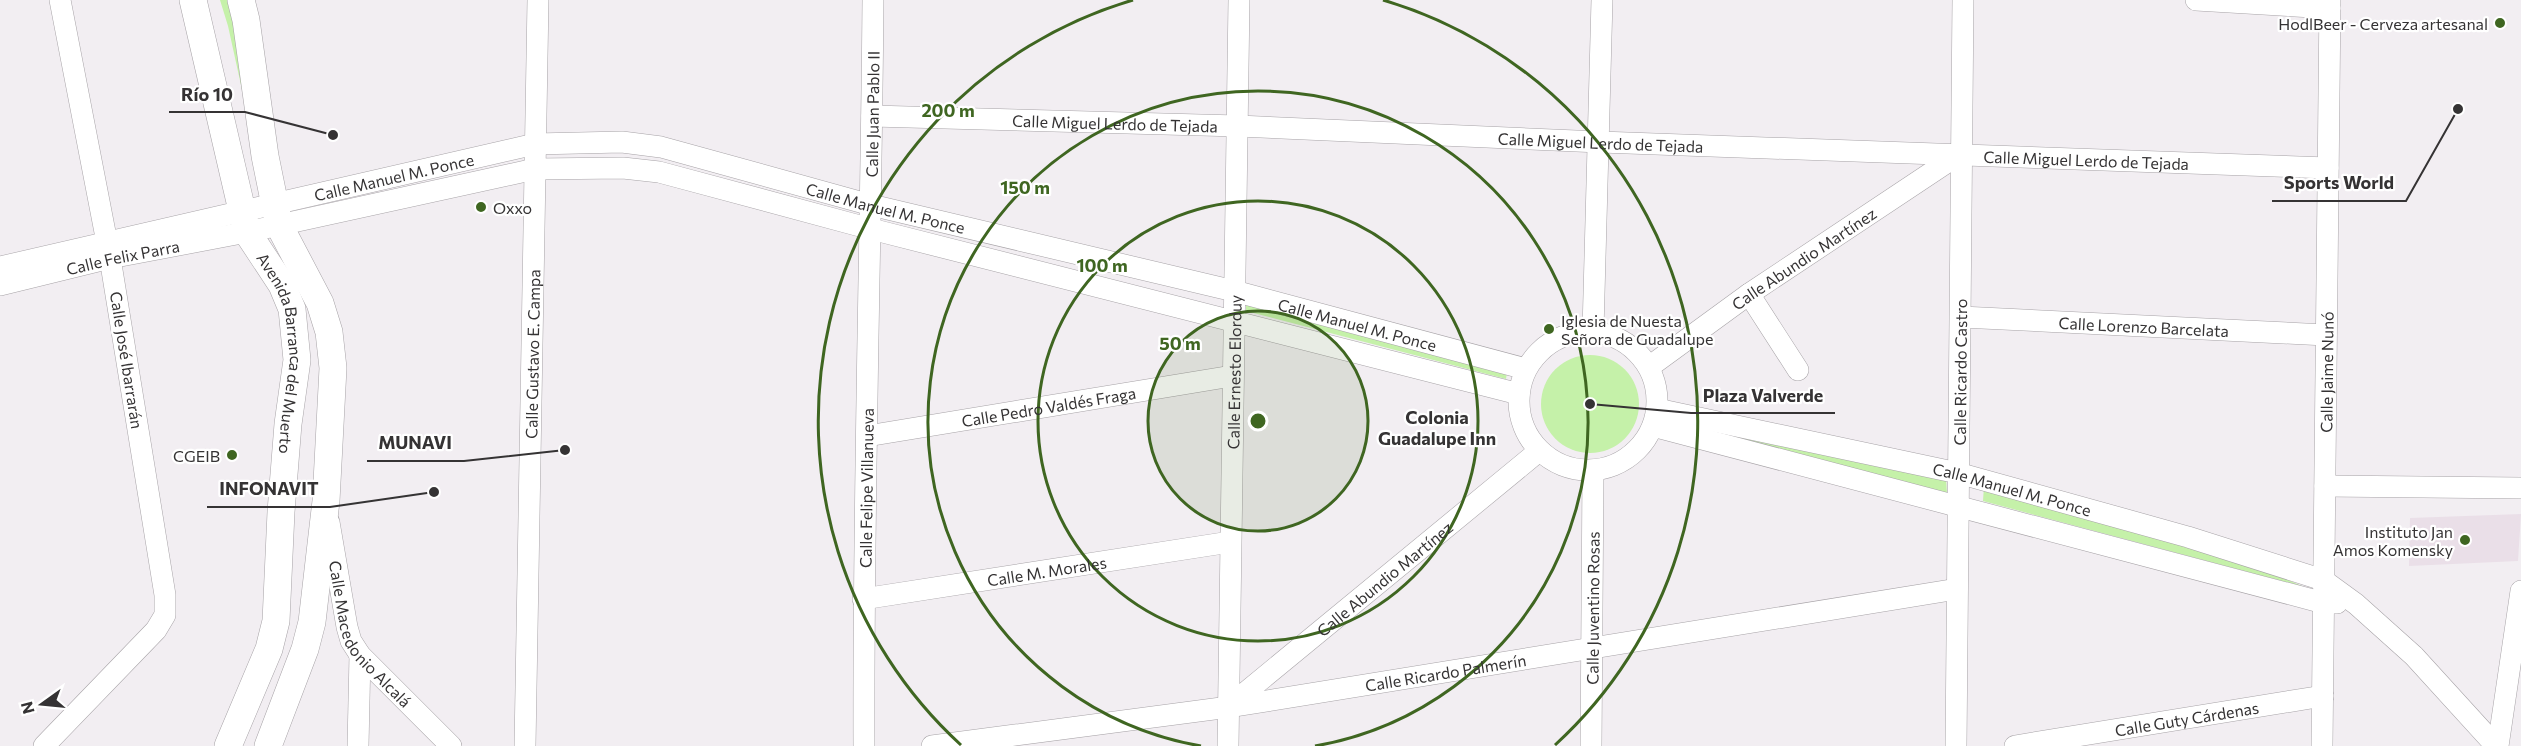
<svg xmlns="http://www.w3.org/2000/svg" width="2521" height="746" font-family="Commissioner,sans-serif">
  <style>
    .built { fill: #eadfe8 }
    .green { fill: #c5f1a9 }
    .lines { fill: none; stroke-linecap: round; stroke-linejoin: round }
    .minor-casing { stroke: #a7a3a7; stroke-width: 22 }
    .major-casing { stroke: #a7a3a7; stroke-width: 28 }
    .minor { stroke: #fff; stroke-width: 21 }
    .major { stroke: #fff; stroke-width: 27 }
    .ring { fill: none; stroke: #3f6621; stroke-width: 3 }
    .poi-dot { fill: #3f6621; stroke: #fff; stroke-width: 2 }
    .labels { text-anchor: middle; dominant-baseline: central; stroke-width: 4.5; stroke-linejoin: round; paint-order: stroke }
    .poi-label { font-size: 16px; fill: #353334; stroke: #fff; text-anchor: end }
    .street-label { font-size: 16px; fill: #353334; stroke: #fff }
    .neighbourhood-label { font-size: 18px; font-weight: bold; fill: #353334; stroke: #fff }
    .centre { fill: #3f6621; stroke: #fff; stroke-width: 3 }
    .ring-label { font-size: 18px; text-anchor: middle; font-weight: bold; fill: #3f6621; stroke: #fff; stroke-width: 4.5; stroke-linejoin: round; paint-order: stroke }
    .leader { fill: none; stroke: #353334; stroke-width: 2 }
    .callout-dot { fill: #353334; stroke: #fff; stroke-width: 2 }
    .callout-label { font-size: 18px; text-anchor: middle; font-weight: bold; fill: #353334; stroke: #fff; stroke-width: 4.5; stroke-linejoin: round; paint-order: stroke }
  </style>
  <rect width="100%" height="100%" fill="#f2eef2"/>
  <!-- built -->
  <polygon class="built" points="2521,514 2518,561 2409,566 2410,518"/>
  <!-- green -->
  <g class="green">
    <polygon points="220,0 228,0 237,23 265,194 228,26"/>
    <polygon points="1246,300 1507,372 1506,379 1246,311"/>
    <circle cx="1590" cy="404" r="49"/>
    <polygon points="1677,424 1946,479 1947,493"/>
    <polygon points="1984,486 2257,566 2304,587 1983,501"/>
  </g>
  <g class="lines">
    <!-- minor casing -->
    <g class="minor-casing">
      <g id="minor">
        <polyline points="2196,0 2330,8"/>
        <path id="s1" d="M872,116L1238,126L1600,142L2328,168"/>
        <path id="s2" d="M0,267L535,144L622,142L661,147L871,205L1234,291L1526,369"/>
        <path id="s3" d="M0,285L110,258L247,232L535,169L623,168L659,172L871,229L1519,394"/>
        <polyline points="1749,294 1798,370"/>
        <path id="s4" d="M1961,317L2326,335"/>
        <polyline points="1593,331 1602,0"/>
        <circle cx="1588" cy="401" r="69"/>
        <path id="s5" d="M1649,367L1749,294L1961,153"/>
        <path id="s6" d="M1657,409L1958,473L2188,537L2323,580L2356,604L2414,656L2496,746"/>
        <polyline points="1653,426 2324,603 2337,603"/>
        <path id="s7" d="M867,436L1232,376"/>
        <polyline points="2325,486 2521,488"/>
        <path id="s8" d="M329,522L347,627L351,641L360,655L451,746"/>
        <path id="s9" d="M863,599L1230,542"/>
        <path id="s10" d="M1229,706L1539,451"/>
        <polyline points="44,746 156,630 165,615 165,595 110,258 60,0"/>
        <polyline points="358,746 360,655"/>
        <path id="s11" d="M525,746L538,0"/>
        <path id="s12" d="M864,746C863,497 871,249 873,0"/>
        <path id="s13" d="M932,746L1229,707L1957,589"/>
        <path id="s14" d="M1228,746L1239,0"/>
        <path id="s15" d="M1591,746L1593,471"/>
        <path id="s16" d="M1956,746L1963,0"/>
        <path id="s17" d="M2015,746L2323,696"/>
        <path id="s18" d="M2322,746L2330,0"/>
        <polyline points="2498,746 2521,591"/>
      </g>
    </g>
    <!-- major casing -->
    <g class="major-casing">
      <g id="major">
        <path id="s19" d="M193,0L247,232L282,285L292,309L297,360L288,424L281,512L276,621L269,649L228,746"/>
        <polyline points="241,0 246,20 265,156 279,225 320,303 329,332 333,368 326,501 312,622 305,649 268,746"/>
      </g>
    </g>
    <!-- minor -->
    <use href="#minor" class="minor"/>
    <!-- major -->
    <use href="#major" class="major"/>
  </g>
  <!-- distance rings -->
  <circle cx="1258" cy="421" r="110" fill="#3f6621" fill-opacity=".12"/>
  <g class="ring">
    <circle cx="1258" cy="421" r="110"/>
    <circle cx="1258" cy="421" r="220"/>
    <path d="M1201 746A330 330 0 1 1 1315 746"/>
    <path d="M961 745A439 439 0 0 1 1133 0M1383 0A439 439 0 0 1 1555 745"/>
  </g>
  <!-- markers -->
  <g class="poi-dot">
    <circle cx="2500" cy="23" r="6"/>
    <circle cx="481" cy="207" r="6"/>
    <circle cx="1549" cy="329" r="6"/>
    <circle cx="232" cy="455" r="6"/>
    <circle cx="2465" cy="540" r="6"/>
  </g>
  <g class="labels">
    <!-- poi labels -->
    <g class="poi-label">
      <text x="2488" y="23">HodlBeer - Cerveza artesanal</text>
      <text x="493" y="207" text-anchor="start">Oxxo</text>
      <text x="1561" y="320" text-anchor="start">Iglesia de Nuesta<tspan x="1561" dy="18">Señora de Guadalupe</tspan></text>
      <text x="220" y="455">CGEIB</text>
      <text x="2453" y="531">Instituto Jan<tspan x="2453" dy="18">Amos Komensky</tspan></text>
    </g>
    <!-- street labels -->
    <g class="street-label">
      <text stroke="none"><textPath href="#s12" startOffset="632">Calle Juan Pablo II</textPath></text>
      <text stroke="none"><textPath href="#s1" startOffset="243">Calle Miguel Lerdo de Tejada</textPath></text>
      <text stroke="none"><textPath href="#s1" startOffset="729">Calle Miguel Lerdo de Tejada</textPath></text>
      <text stroke="none"><textPath href="#s1" startOffset="1215">Calle Miguel Lerdo de Tejada</textPath></text>
      <text stroke="none"><textPath href="#s2" startOffset="404">Calle Manuel M. Ponce</textPath></text>
      <text stroke="none"><textPath href="#s2" startOffset="908">Calle Manuel M. Ponce</textPath></text>
      <text stroke="none"><textPath href="#s3" startOffset="126">Calle Felix Parra</textPath></text>
      <text stroke="none"><textPath href="#s5" startOffset="189">Calle Abundio Martínez</textPath></text>
      <text stroke="none"><textPath href="#s2" startOffset="1394">Calle Manuel M. Ponce</textPath></text>
      <text stroke="none"><textPath href="#s4" startOffset="183">Calle Lorenzo Barcelata</textPath></text>
      <text stroke="none"><textPath href="#s19" startOffset="369">Avenida Barranca del Muerto</textPath></text>
      <text stroke="none"><textPath href="#s11" startOffset="392">Calle Gustavo E. Campa</textPath></text>
      <text transform="translate(127 360) rotate(81)">Calle José Ibarrarán</text>
      <text stroke="none"><textPath href="#s14" startOffset="374">Calle Ernesto Elorduy</textPath></text>
      <text stroke="none"><textPath href="#s16" startOffset="374">Calle Ricardo Castro</textPath></text>
      <text stroke="none"><textPath href="#s18" startOffset="374">Calle Jaime Nunó</textPath></text>
      <text stroke="none"><textPath href="#s7" startOffset="184">Calle Pedro Valdés Fraga</textPath></text>
      <text stroke="none"><textPath href="#s12" startOffset="258">Calle Felipe Villanueva</textPath></text>
      <text stroke="none"><textPath href="#s6" startOffset="364">Calle Manuel M. Ponce</textPath></text>
      <text stroke="none"><textPath href="#s9" startOffset="186">Calle M. Morales</textPath></text>
      <text stroke="none"><textPath href="#s10" startOffset="201">Calle Abundio Martínez</textPath></text>
      <text stroke="none"><textPath href="#s15" startOffset="138">Calle Juventino Rosas</textPath></text>
      <text stroke="none"><textPath href="#s8" startOffset="123">Calle Macedonio Alcalá</textPath></text>
      <text stroke="none"><textPath href="#s13" startOffset="519">Calle Ricardo Palmerín</textPath></text>
      <text stroke="none"><textPath href="#s17" startOffset="174">Calle Guty Cárdenas</textPath></text>
    </g>
    <!-- neighbourhood labels -->
    <g class="neighbourhood-label">
      <text x="1437" y="417">Colonia<tspan x="1437" dy="21">Guadalupe Inn</tspan></text>
    </g>
  </g>
  <circle cx="1258" cy="421" r="9" class="centre"/>
  <g class="ring-label">
    <text x="948" y="117">200 m</text>
    <text x="1025" y="194">150 m</text>
    <text x="1102" y="272">100 m</text>
    <text x="1180" y="350">50 m</text>
  </g>
  <!-- callouts -->
  <path class="leader" d="M333 135L245 112H169M2458 109L2406 201H2272M1590 404L1691 413H1835M565 450L464 461H367M434 492L330 507H207"/>
  <g class="callout-dot">
    <circle cx="333" cy="135" r="6"/>
    <circle cx="2458" cy="109" r="6"/>
    <circle cx="1590" cy="404" r="6"/>
    <circle cx="565" cy="450" r="6"/>
    <circle cx="434" cy="492" r="6"/>
  </g>
  <g class="callout-label">
    <text x="207" y="101">Río 10</text>
    <text x="2339" y="189">Sports World</text>
    <text x="1763" y="402">Plaza Valverde</text>
    <text x="415" y="449">MUNAVI</text>
    <text x="269" y="495">INFONAVIT</text>
  </g>
  <!-- north arrow -->
  <g transform="translate(42 704) rotate(255)" stroke="#ffffff" stroke-width="4.5" paint-order="stroke">
  <path d="M0-4.5L10 22L0 15L-10 22Z" fill="#353334"/>
  <text y="-9" font-size="16" font-weight="bold" text-anchor="middle" fill="#353334">N</text>
  </g>
</svg>
